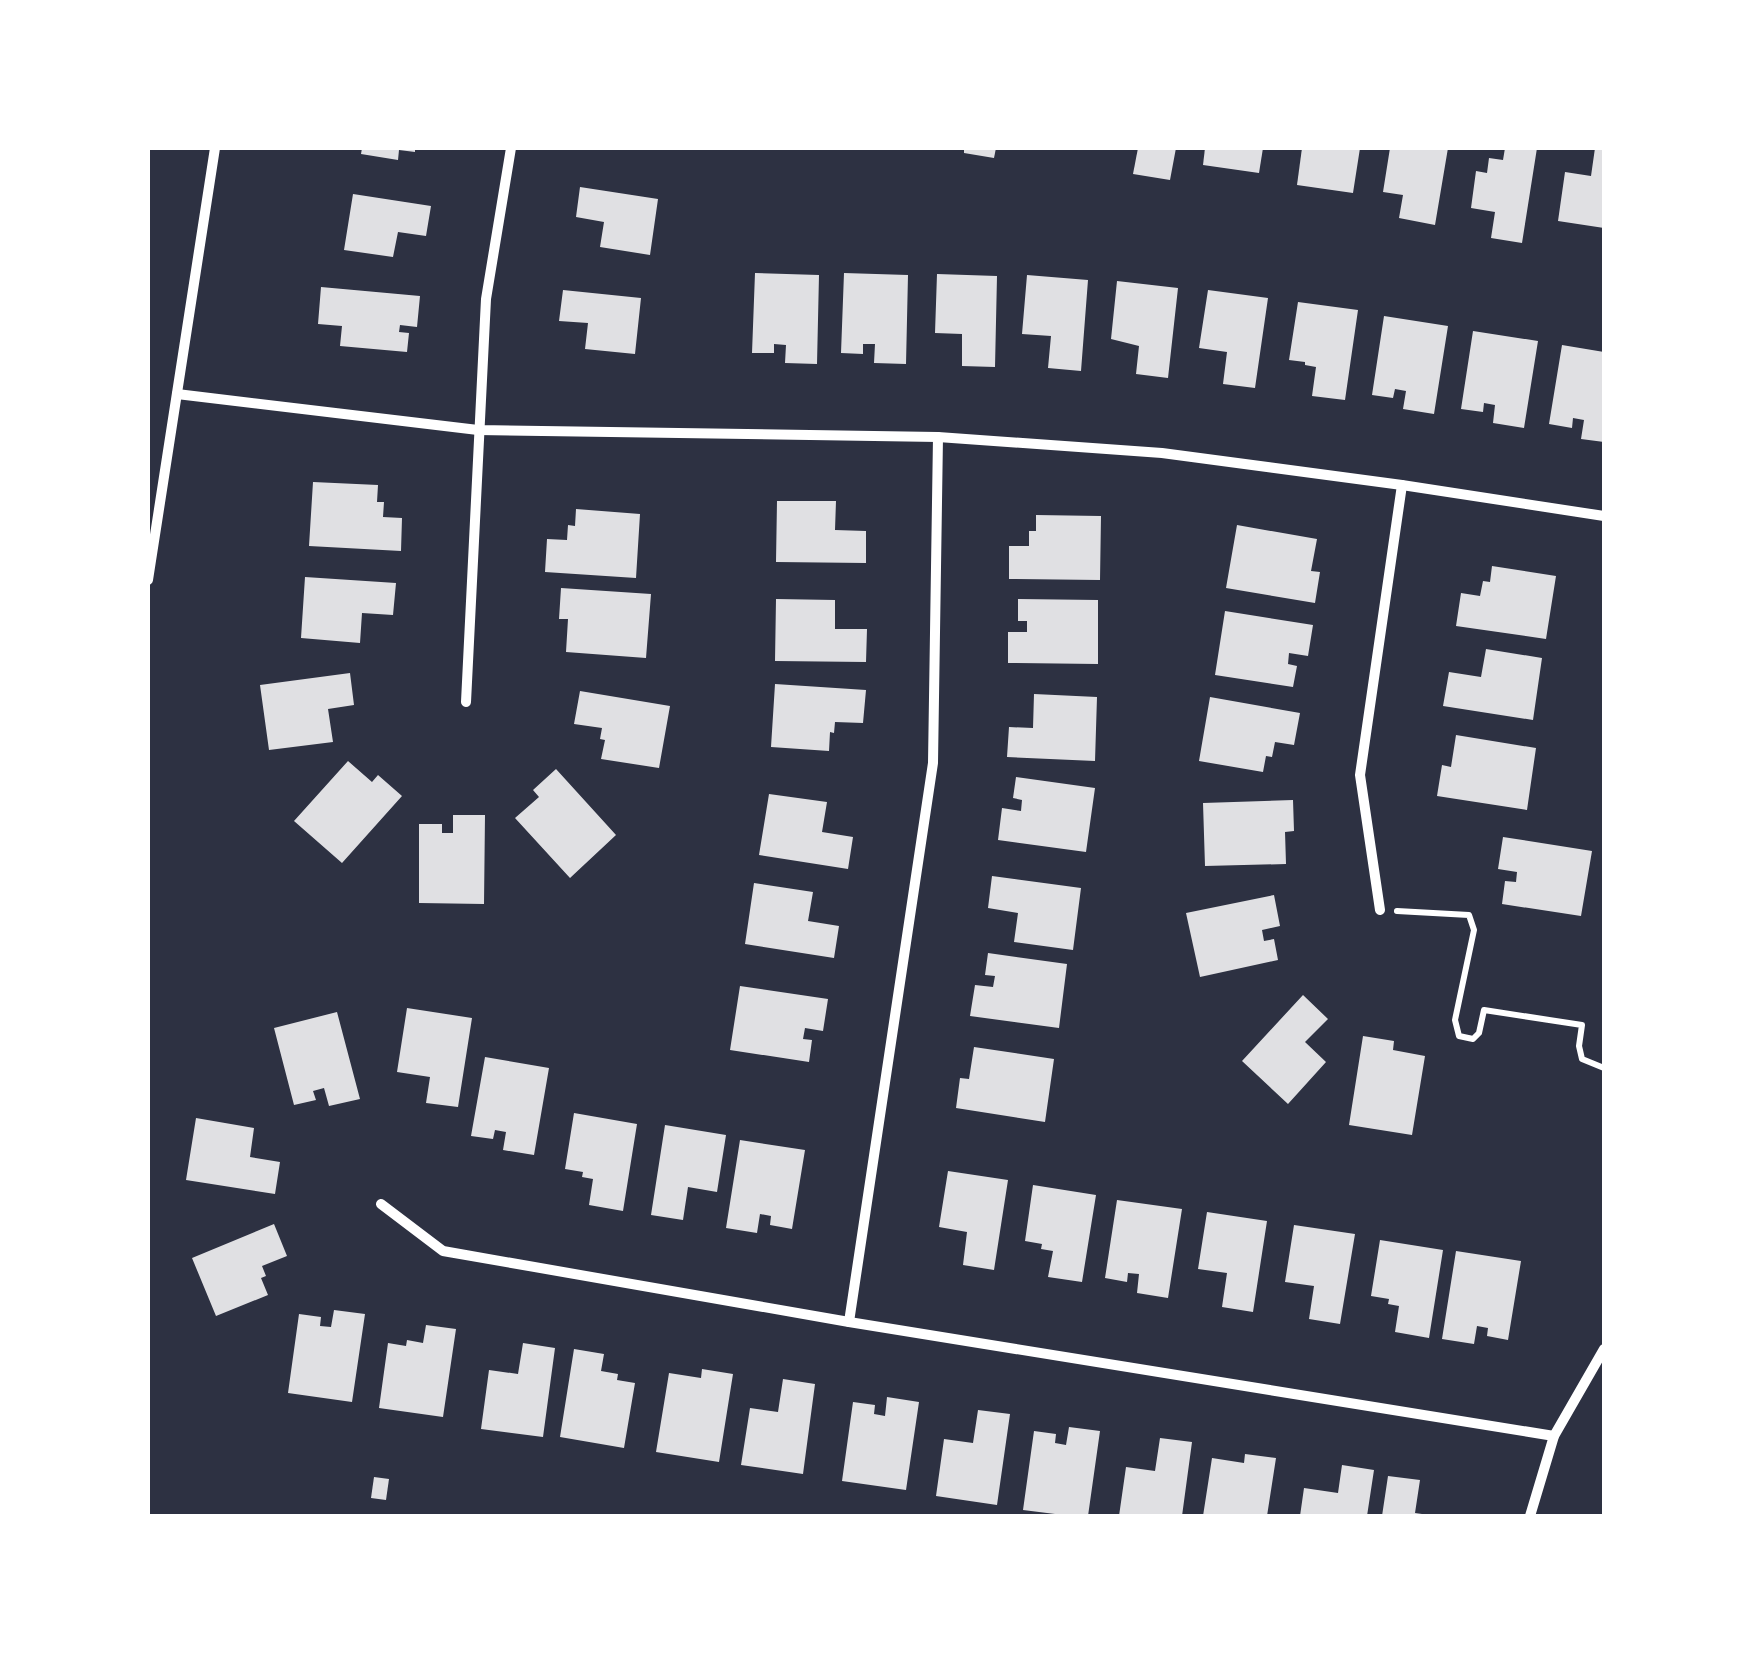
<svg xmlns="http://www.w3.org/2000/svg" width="1752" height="1664" font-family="'Sofia Sans Condensed',sans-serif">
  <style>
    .building { fill: #e0e0e3 }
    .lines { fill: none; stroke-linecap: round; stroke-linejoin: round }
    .path { stroke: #fff; stroke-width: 6 }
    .minor { stroke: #fff; stroke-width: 10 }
  </style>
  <rect width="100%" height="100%" fill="#2d3142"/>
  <!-- building -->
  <g class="building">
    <polygon points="362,148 415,148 415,152 399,150 398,160 361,154"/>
    <polygon points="964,148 996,148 994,158 964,153"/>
    <polygon points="1138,148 1176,148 1170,180 1133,174"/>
    <polygon points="1205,148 1263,148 1259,173 1203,165"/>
    <polygon points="1302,148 1360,148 1353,193 1297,185"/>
    <polygon points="1390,148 1448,148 1435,225 1399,218 1403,195 1383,192"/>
    <polygon points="1505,148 1537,148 1522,243 1491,238 1495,212 1471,208 1476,171 1487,173 1489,158 1503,160"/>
    <polygon points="1595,148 1604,149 1604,228 1558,221 1565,172 1591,176"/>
    <polygon points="580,187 658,199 650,255 600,247 604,222 576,217"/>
    <polygon points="353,194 431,206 426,236 398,232 393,257 344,250"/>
    <polygon points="755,273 819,275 817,364 785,363 786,345 774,344 774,353 752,353"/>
    <polygon points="844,273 908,275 906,364 874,363 875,344 863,344 863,354 841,353"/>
    <polygon points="937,274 997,276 995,367 962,366 962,334 935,333"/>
    <polygon points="1027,275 1088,280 1081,371 1048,368 1051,336 1022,334"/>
    <polygon points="1117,281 1178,288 1168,378 1136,374 1139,346 1111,339"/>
    <polygon points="321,287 420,296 417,327 400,325 399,332 409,333 407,352 340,346 342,326 318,324"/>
    <polygon points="563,290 641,298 635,354 585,349 588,323 559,321"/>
    <polygon points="1208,290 1268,298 1255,388 1223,384 1227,352 1199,348"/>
    <polygon points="1298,302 1358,310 1345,400 1312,396 1316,367 1305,365 1305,362 1289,360"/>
    <polygon points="1384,316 1448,326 1434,414 1403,409 1406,391 1395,389 1393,398 1372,395"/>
    <polygon points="1473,331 1538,341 1524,428 1493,423 1495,405 1484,403 1483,412 1461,409"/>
    <polygon points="1562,345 1604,352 1604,442 1581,439 1584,420 1573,418 1572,428 1549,424"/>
    <polygon points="313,482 378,485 377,502 384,502 383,517 402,518 401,551 309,546"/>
    <polygon points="777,501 836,501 835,530 866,531 866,563 776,562"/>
    <polygon points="576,509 640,514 636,578 545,572 547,539 567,540 568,525 575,526"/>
    <polygon points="1036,515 1101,516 1100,580 1009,579 1009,546 1029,546 1029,531 1036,531"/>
    <polygon points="1237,525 1317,539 1311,571 1320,572 1315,603 1226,588"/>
    <polygon points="1492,566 1556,576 1546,639 1456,626 1461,593 1480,596 1483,581 1490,582"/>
    <polygon points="305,577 396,583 393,615 362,613 360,643 301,638"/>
    <polygon points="561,588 651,594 646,658 566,652 568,619 559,619"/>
    <polygon points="776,599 835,600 835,629 867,629 866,662 775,661"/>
    <polygon points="1018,599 1098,600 1098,664 1008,663 1008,632 1027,632 1027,621 1018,621"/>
    <polygon points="1225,611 1313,625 1308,656 1289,653 1288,664 1297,666 1293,687 1215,675"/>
    <polygon points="1486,649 1542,658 1533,720 1443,706 1449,672 1481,677"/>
    <polygon points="350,673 354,705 328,709 333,742 269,750 260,685"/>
    <polygon points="775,684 866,690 863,723 835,722 834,733 830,732 829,751 771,747"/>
    <polygon points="580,691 670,706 659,768 601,759 605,740 600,739 602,728 574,724"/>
    <polygon points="1034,694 1097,697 1095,761 1007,757 1009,727 1033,728"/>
    <polygon points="1210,697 1300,713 1294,745 1275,742 1272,757 1266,756 1263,772 1199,761"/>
    <polygon points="1456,735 1536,748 1527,810 1437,796 1442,765 1451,767"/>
    <polygon points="348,761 372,782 378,775 402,796 342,863 294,821"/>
    <polygon points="556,769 616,835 570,878 515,818 539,797 533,790"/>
    <polygon points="1016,777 1095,788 1086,852 998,840 1002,808 1021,811 1022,800 1013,798"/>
    <polygon points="769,794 827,802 822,832 853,837 848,869 759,855"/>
    <polygon points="1293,800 1294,831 1285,832 1286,864 1205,866 1203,803"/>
    <polygon points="453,815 485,815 484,904 419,903 419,824 442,824 442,833 453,833"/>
    <polygon points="1503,837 1592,851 1581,916 1502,904 1505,881 1516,882 1517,872 1498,869"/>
    <polygon points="992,876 1081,888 1073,950 1014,942 1018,913 988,908"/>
    <polygon points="754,883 813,892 808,921 839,926 834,958 745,944"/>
    <polygon points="1274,895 1280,926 1262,930 1264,941 1274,939 1278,960 1200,977 1186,913"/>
    <polygon points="988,953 1067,964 1059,1028 970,1016 975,985 993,987 995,976 985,975"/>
    <polygon points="740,986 828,999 823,1031 805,1028 803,1039 812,1040 809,1062 730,1050"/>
    <polygon points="1303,995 1328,1019 1305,1042 1326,1062 1288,1104 1242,1061"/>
    <polygon points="407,1008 472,1018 458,1107 426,1103 430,1077 397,1072"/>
    <polygon points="337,1012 360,1099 329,1106 324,1088 313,1091 316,1100 294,1105 274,1028"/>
    <polygon points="1363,1036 1394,1041 1393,1050 1425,1056 1412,1135 1349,1125"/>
    <polygon points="974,1047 1054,1059 1045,1122 956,1108 960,1078 969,1079"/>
    <polygon points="485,1057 549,1068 534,1155 503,1150 506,1132 495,1130 493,1139 471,1136"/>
    <polygon points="574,1113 637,1124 623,1211 589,1205 593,1179 582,1177 583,1172 565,1169"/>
    <polygon points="196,1118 254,1128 250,1157 280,1162 275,1194 186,1180"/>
    <polygon points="665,1125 726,1135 717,1192 688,1187 683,1220 651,1215"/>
    <polygon points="740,1140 805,1150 792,1229 770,1225 771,1216 760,1214 757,1233 726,1228"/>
    <polygon points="948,1171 1008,1180 994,1270 963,1265 967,1232 939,1227"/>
    <polygon points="1033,1185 1096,1195 1082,1282 1048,1277 1053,1251 1041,1249 1042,1244 1025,1241"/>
    <polygon points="1117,1200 1182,1209 1168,1298 1137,1293 1139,1274 1128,1273 1127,1282 1105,1278"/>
    <polygon points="1207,1212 1267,1221 1253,1312 1222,1307 1227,1273 1198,1269"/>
    <polygon points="274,1224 287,1256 262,1266 266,1276 261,1278 268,1295 216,1316 192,1258"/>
    <polygon points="1294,1225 1355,1234 1340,1324 1309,1319 1314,1286 1285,1282"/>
    <polygon points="1380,1240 1443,1250 1429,1338 1395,1332 1399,1306 1388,1304 1389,1299 1371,1296"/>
    <polygon points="1456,1251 1521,1261 1508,1340 1487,1336 1488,1328 1477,1326 1474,1344 1442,1339"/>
    <polygon points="334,1310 365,1314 352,1402 288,1393 299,1314 321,1317 320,1326 331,1327"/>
    <polygon points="426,1325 456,1329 443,1417 379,1408 388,1343 406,1346 407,1340 423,1343"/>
    <polygon points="523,1343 555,1348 543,1437 481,1429 489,1370 518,1374"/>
    <polygon points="574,1349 604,1354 601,1371 618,1374 617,1380 635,1383 624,1448 560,1437"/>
    <polygon points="702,1369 733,1374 719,1462 656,1452 669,1373 701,1378"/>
    <polygon points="783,1379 815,1384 803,1474 741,1465 750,1408 778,1412"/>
    <polygon points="887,1397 919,1402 906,1490 842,1481 853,1402 875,1405 874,1414 885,1416"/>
    <polygon points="978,1410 1010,1414 997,1505 936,1496 944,1439 973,1443"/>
    <polygon points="1069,1427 1100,1431 1088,1516 1071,1516 1023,1510 1034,1431 1056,1434 1055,1443 1066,1445"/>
    <polygon points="1160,1438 1192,1442 1182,1516 1119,1516 1126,1467 1155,1471"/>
    <polygon points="1245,1454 1276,1458 1267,1516 1203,1516 1212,1458 1244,1463"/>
    <polygon points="1342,1465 1374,1470 1367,1516 1300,1516 1304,1488 1338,1493"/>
    <polygon points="1388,1476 1420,1480 1415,1513 1422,1514 1422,1516 1382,1516"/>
    <polygon points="374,1477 389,1479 386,1500 371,1498"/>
  </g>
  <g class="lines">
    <!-- path -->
    <polyline class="path" points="1397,911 1469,915 1474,930 1455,1020 1459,1036 1473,1039 1479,1033 1484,1010 1582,1025 1579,1046 1582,1059 1604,1068"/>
    <!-- minor -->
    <g class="minor">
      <polyline points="177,394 478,430 938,437 1162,453 1402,485 1604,516"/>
      <polyline points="148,580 215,148"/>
      <polyline points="466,702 486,299 511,148"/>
      <polyline points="1380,910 1360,775 1402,485"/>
      <polyline points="381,1204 443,1251 849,1322 1554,1436"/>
      <polyline points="849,1322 933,763 938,437"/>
      <polyline points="1530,1516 1554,1436 1604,1349"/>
    </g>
  </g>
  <!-- border -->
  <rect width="1752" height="1664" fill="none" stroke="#ffffff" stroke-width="300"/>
</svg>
